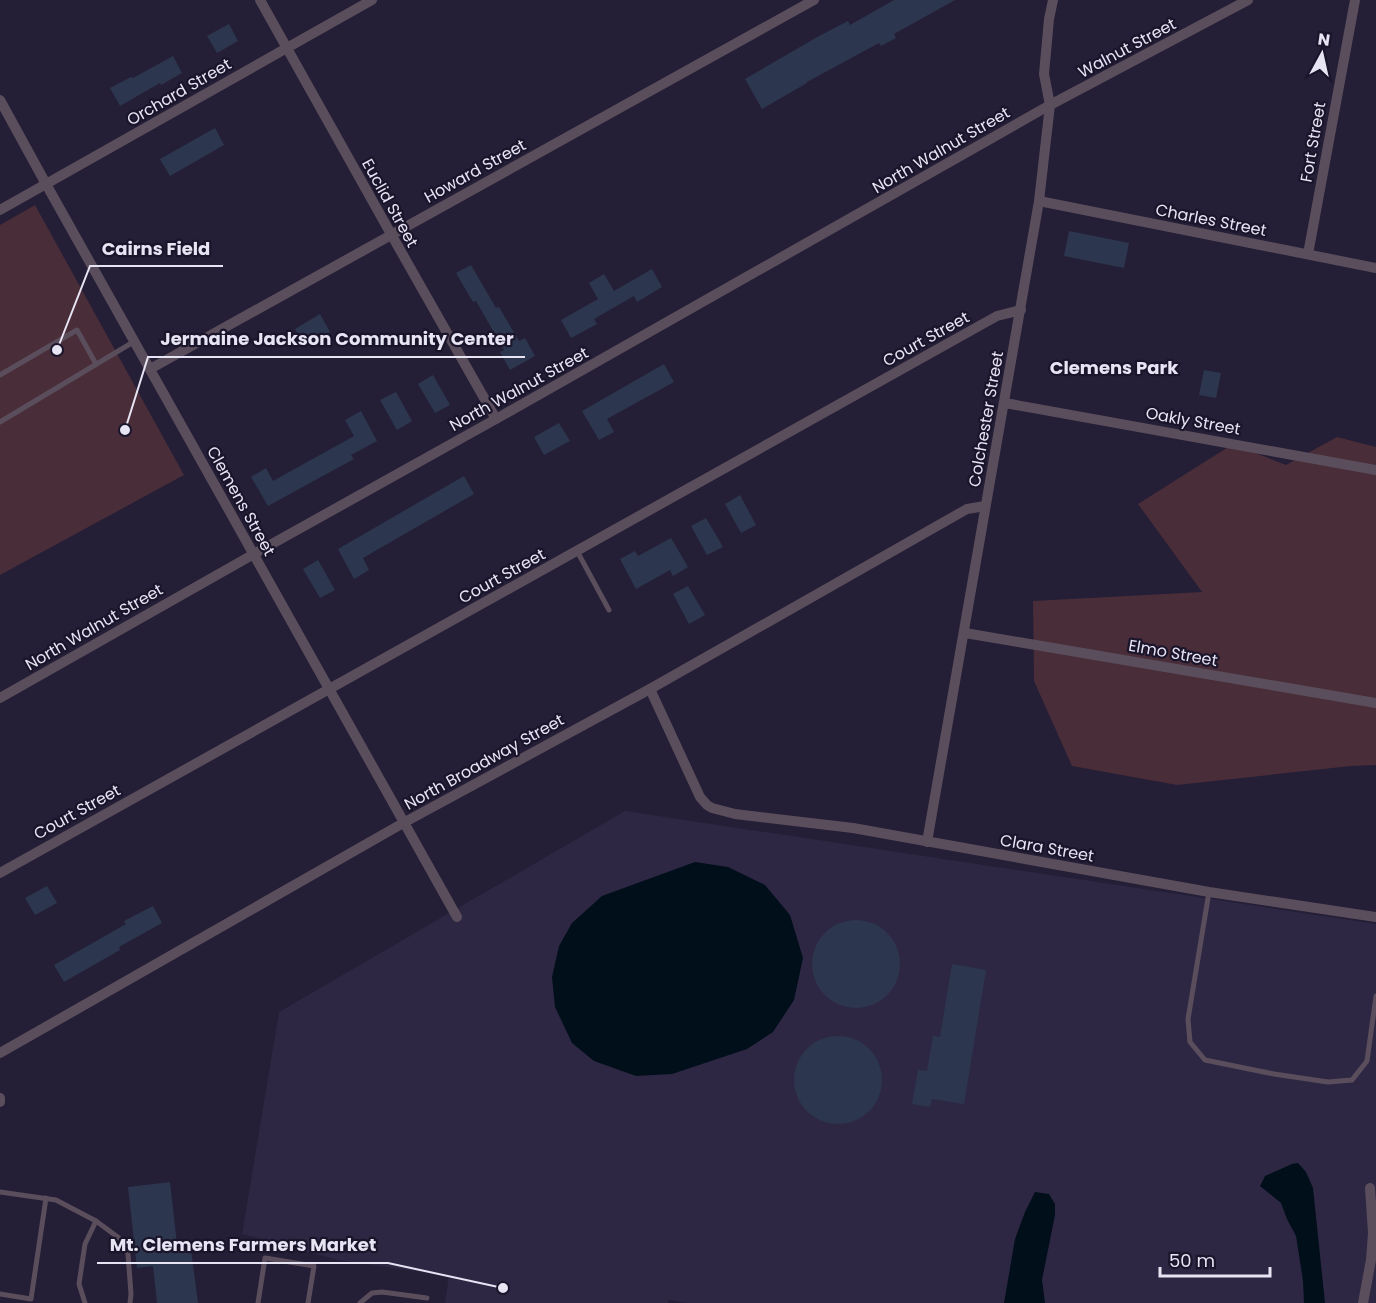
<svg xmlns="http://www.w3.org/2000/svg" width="1376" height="1303" font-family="Poppins,sans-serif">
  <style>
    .built { fill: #2e2744 }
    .green { fill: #492d39 }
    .water { fill: #000f1a }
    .building { fill: #2c374f }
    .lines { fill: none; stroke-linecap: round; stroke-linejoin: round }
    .service { stroke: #5b4e5c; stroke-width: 5 }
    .minor { stroke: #5b4e5c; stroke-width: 10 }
    .labels { text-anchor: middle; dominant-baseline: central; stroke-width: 4.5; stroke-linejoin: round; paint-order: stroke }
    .street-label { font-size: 16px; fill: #e7e4f4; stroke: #1a152b }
    .neighbourhood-label { font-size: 18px; font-weight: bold; fill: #e7e4f4; stroke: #1a152b }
    .leader { fill: none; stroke: #e7e4f4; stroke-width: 2 }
    .callout-dot { fill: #e7e4f4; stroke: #1a152b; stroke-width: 2 }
    .callout-label { font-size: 18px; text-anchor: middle; font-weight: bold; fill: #e7e4f4; stroke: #1a152b; stroke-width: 4.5; stroke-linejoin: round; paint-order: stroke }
  </style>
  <rect width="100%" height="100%" fill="#241e36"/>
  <!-- built -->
  <polygon class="built" points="625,811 1376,924 1376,1303 688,1303 669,1300 668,1303 445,1303 449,1276 338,1260 242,1234 279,1012"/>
  <!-- green -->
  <g class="green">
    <polygon points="35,205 184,475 0,575 0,225"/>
    <polygon points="1337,437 1376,447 1376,765 1351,766 1177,785 1072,766 1034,681 1033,601 1202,592 1138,504 1233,444 1286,465"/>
  </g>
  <!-- water -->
  <g class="water">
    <polygon points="695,862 728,867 765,885 790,915 803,958 794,1000 773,1032 747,1049 672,1074 636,1076 594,1061 572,1043 555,1007 552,977 559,946 572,923 602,896"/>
    <polygon points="1298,1163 1306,1172 1313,1188 1325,1303 1304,1303 1303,1281 1296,1236 1287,1219 1281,1203 1260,1186 1265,1176 1292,1164"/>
    <polygon points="1035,1192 1049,1194 1055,1204 1055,1215 1042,1280 1045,1303 1004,1303 1015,1239 1025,1212"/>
  </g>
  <!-- building -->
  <g class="building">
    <polygon points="894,0 955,0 894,34 896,38 881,46 879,43 807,82 807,83 762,109 745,79 819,36 848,21 850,25"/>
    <polygon points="229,24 238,41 217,53 207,36"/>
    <polygon points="173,56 182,73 161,85 160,83 120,106 110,88 131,77 133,78"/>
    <polygon points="215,128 224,145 170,176 160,159"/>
    <polygon points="1069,231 1129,243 1124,268 1064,256"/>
    <polygon points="471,265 496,308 499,307 519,341 525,338 535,356 510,370 500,352 504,350 476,301 473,302 456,273"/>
    <polygon points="652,269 662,287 637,302 634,296 594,319 597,324 571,338 561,320 598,299 589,283 604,274 614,291"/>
    <polygon points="320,314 330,332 305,346 295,329"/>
    <polygon points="664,364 674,382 607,419 614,432 599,440 582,411"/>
    <polygon points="1204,370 1221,373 1216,398 1199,395"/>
    <polygon points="433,375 450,405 435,413 418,384"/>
    <polygon points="396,392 412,421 397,430 380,400"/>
    <polygon points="361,411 377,441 351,455 354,459 268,506 251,477 266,468 273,481 354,436 345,420"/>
    <polygon points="559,423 570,441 544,455 534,437"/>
    <polygon points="464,476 474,494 363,558 369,570 354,579 338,549"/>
    <polygon points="740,495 756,525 741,533 725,504"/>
    <polygon points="706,518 723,547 707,555 691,526"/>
    <polygon points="671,538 688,567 673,576 670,570 636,589 620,559 635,551 638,556"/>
    <polygon points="318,560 335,590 320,598 303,569"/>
    <polygon points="688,586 705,615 689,624 673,594"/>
    <polygon points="47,886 57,903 35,915 25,898"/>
    <polygon points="153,906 162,923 119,947 120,950 64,982 54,965 126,924 124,921"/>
    <circle cx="856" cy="964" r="44"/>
    <polygon points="952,964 986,970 964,1104 932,1099 930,1107 912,1104 918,1070 927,1071 933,1036 940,1037"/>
    <circle cx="838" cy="1080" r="44"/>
    <polygon points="170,1182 177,1244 190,1242 198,1303 157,1303 153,1266 137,1268 128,1187"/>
  </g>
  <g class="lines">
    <!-- service -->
    <g class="service">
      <polyline points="0,375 77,330 96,364"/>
      <polyline points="0,422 135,341"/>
      <polyline points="577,551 609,610"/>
      <polyline points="1209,892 1188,1019 1190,1042 1205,1060 1274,1074 1328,1082 1352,1080 1367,1061 1376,996"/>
      <polyline points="0,1192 56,1200 96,1221 119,1238 128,1254 131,1294 130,1303"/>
      <polyline points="0,1294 31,1299 46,1198"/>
      <polyline points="85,1303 79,1284 85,1244 96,1221"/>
      <polyline points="258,1303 265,1258 314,1266 308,1303"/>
      <polyline points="360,1303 372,1293 382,1292 427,1298"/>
    </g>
    <!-- minor -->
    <g class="minor">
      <polyline points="260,0 391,234 496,419"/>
      <polyline points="0,100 46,184 457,917"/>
      <polyline points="1039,201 1376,268"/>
      <polyline points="0,210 372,0"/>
      <polyline points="1308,254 1355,0"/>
      <polyline points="150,369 814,0"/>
      <polyline points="1005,403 1376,470"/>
      <polyline points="965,633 1376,703"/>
      <polyline points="650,689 700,797 707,805 712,808 735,814 853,828 1209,892 1376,917"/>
      <polyline points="0,698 254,554 496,419 1050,105 1248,0"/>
      <polyline points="927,842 1039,201 1050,105 1044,74 1049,19 1053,0"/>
      <polyline points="0,873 997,316 1021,310"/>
      <polyline points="0,1053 405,822 650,689 967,509 985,506"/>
      <polyline points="0,1098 0,1102"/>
      <polyline points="1363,1303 1371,1260 1373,1233 1370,1188"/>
    </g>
  </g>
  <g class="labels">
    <!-- street labels -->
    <g class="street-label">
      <text transform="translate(1127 48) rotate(-28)">Walnut Street</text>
      <text transform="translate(179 92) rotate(-30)">Orchard Street</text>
      <text transform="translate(1313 142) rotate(-80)">Fort Street</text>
      <text transform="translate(941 150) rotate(-30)">North Walnut Street</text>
      <text transform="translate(475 171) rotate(-29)">Howard Street</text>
      <text transform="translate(390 203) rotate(61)">Euclid Street</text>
      <text transform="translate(1211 220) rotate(11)">Charles Street</text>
      <text transform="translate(926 339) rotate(-29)">Court Street</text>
      <text transform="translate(519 389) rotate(-29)">North Walnut Street</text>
      <text transform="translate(986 419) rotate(-80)">Colchester Street</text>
      <text transform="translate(1193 421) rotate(10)">Oakly Street</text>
      <text transform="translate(241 501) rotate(61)">Clemens Street</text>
      <text transform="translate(502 576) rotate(-29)">Court Street</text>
      <text transform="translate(94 627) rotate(-30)">North Walnut Street</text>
      <text transform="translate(1173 653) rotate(10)">Elmo Street</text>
      <text transform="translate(484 762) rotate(-29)">North Broadway Street</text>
      <text transform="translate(77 812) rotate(-29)">Court Street</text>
      <text transform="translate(1047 848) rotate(10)">Clara Street</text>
    </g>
    <!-- neighbourhood labels -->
    <g class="neighbourhood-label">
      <text x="1114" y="367">Clemens Park</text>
    </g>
  </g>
  <!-- callouts -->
  <path class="leader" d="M57 350L90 266H223M125 430L148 357H525M503 1288L388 1263H97"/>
  <g class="callout-dot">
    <circle cx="57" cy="350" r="6"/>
    <circle cx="125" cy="430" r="6"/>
    <circle cx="503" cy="1288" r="6"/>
  </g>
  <g class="callout-label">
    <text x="156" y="255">Cairns Field</text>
    <text x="337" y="345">Jermaine Jackson Community Center</text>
    <text x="243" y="1251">Mt. Clemens Farmers Market</text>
  </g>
  <!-- north arrow -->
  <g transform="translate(1322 54) rotate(8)" stroke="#1a152b" stroke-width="4.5" paint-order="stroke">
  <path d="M0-4.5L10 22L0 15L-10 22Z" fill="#e7e4f4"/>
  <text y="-9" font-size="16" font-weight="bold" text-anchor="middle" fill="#e7e4f4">N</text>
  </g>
  <!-- scale -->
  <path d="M1160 1267v9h110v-9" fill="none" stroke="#e7e4f4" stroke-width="3"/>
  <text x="1169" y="1267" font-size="18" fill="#e7e4f4" stroke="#1a152b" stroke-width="4.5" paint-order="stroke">50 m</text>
</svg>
